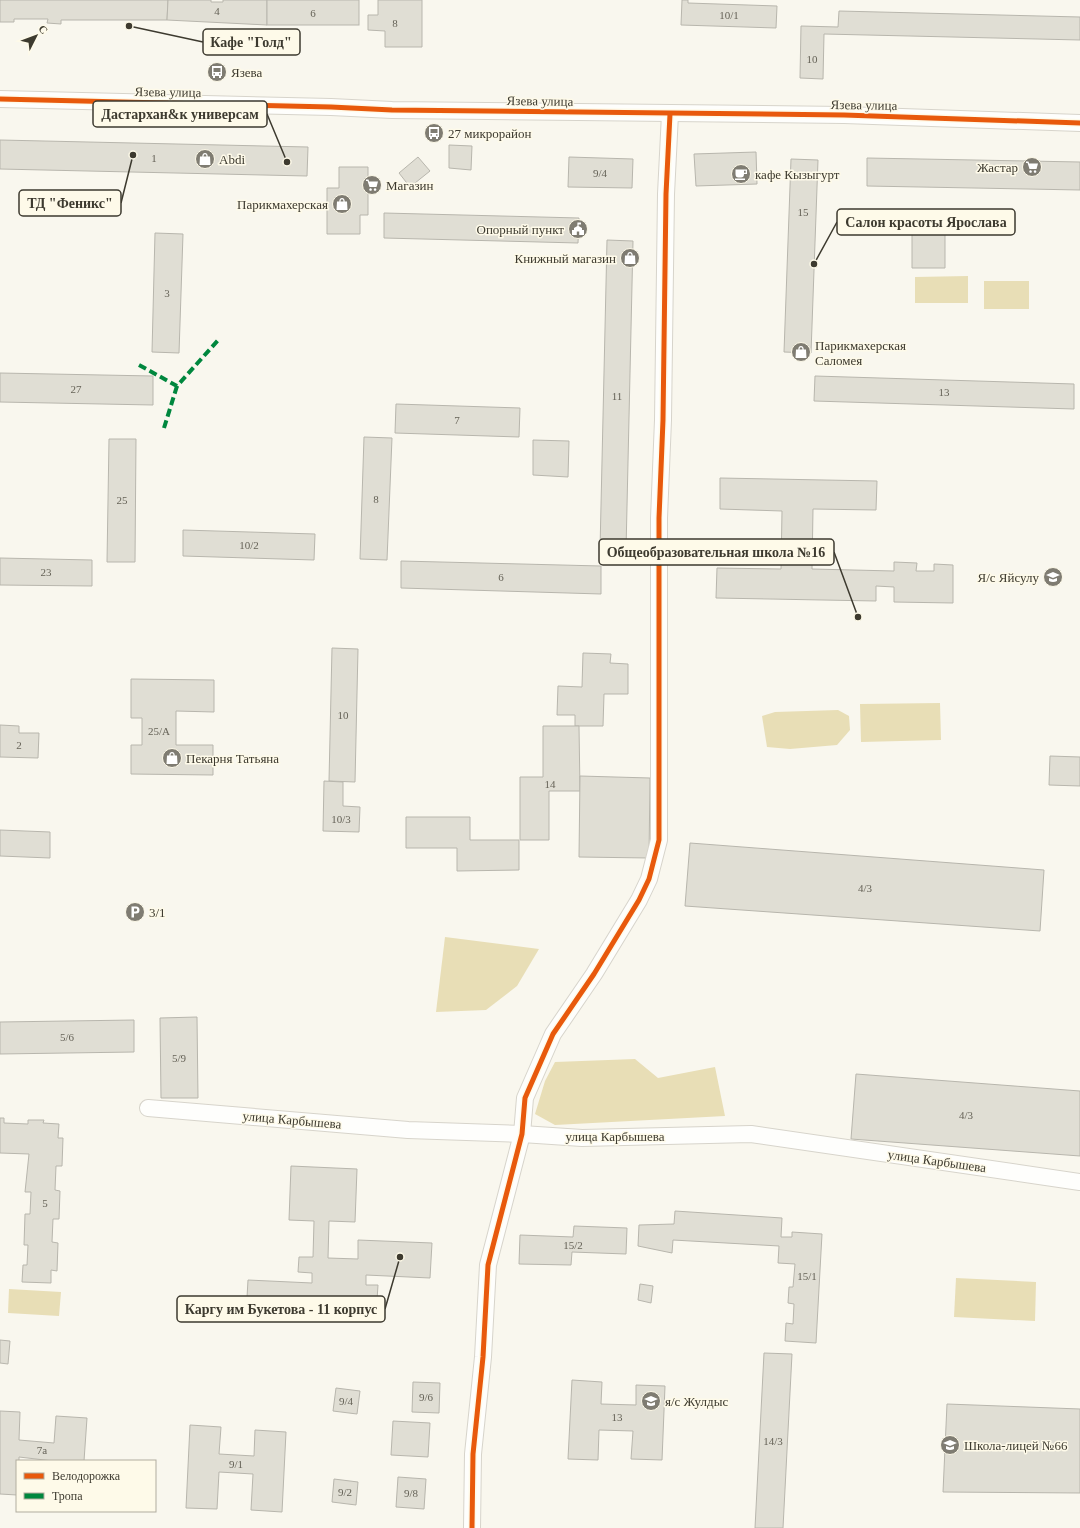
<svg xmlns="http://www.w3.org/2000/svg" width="1080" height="1528" font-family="Georgia,serif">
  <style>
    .green { fill: #e8deb6 }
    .building { fill: #e0ded4; stroke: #b8b6ad }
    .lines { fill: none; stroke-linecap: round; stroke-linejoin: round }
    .minor-casing { stroke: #d7d4cb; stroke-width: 18 }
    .minor { stroke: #fefefc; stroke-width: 16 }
    .quiet { stroke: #00873e; stroke-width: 4; stroke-dasharray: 8 4; stroke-linecap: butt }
    .cycleway-casing { stroke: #fefae9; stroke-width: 8 }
    .cycleway { stroke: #e8590c; stroke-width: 5 }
    .labels { text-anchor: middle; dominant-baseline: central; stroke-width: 3; stroke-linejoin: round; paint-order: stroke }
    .number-label { font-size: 11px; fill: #666358 }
    .poi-label { font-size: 13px; fill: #3d3a2f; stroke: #fefae9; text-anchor: start }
    .street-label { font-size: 13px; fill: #3d3a2f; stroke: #fefae9 }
    .leader { fill: none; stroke: #3d3a2f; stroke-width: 1.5 }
    .callout-dot { fill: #3d3a2f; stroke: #fefae9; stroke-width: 1.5 }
    .callout { fill: #fefae9; stroke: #3d3a2f; stroke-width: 1.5 }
    .callout-label { font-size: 14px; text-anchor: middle; font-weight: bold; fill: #3d3a2f }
  </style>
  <rect width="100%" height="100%" fill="#f9f7ee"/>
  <!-- green -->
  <g class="green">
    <polygon points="968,276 968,303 915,303 915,277"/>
    <rect x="984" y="281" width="45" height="28"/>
    <polygon points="940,703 941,740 861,742 860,704"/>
    <polygon points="838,710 849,716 850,730 837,745 790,749 767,747 762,716 775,712"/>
    <polygon points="445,937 539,949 517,986 486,1010 436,1012"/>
    <polygon points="635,1059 658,1078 715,1067 725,1116 555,1125 535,1114 545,1081 555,1062"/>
    <polygon points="956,1278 1036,1282 1035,1321 954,1317"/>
    <polygon points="9,1289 61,1292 59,1316 8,1313"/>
  </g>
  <!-- building -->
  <g class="building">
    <polygon points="0,0 168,0 167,20 61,20 61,24 47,23 48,19 14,19 14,22 0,22"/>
    <polygon points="168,0 211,0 211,2 223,2 223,0 267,0 267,25 167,20"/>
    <rect x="267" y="0" width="92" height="25"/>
    <polygon points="378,0 422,0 422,47 385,47 385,31 368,30 368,15 378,15"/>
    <polygon points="682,0 688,0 688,3 777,6 776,28 681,25"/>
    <polygon points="839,11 1080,17 1080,40 824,34 823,79 800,78 801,26 838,27"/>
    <polygon points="0,140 308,147 307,176 0,169"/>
    <polygon points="449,145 472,146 471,170 449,168"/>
    <polygon points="756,152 757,184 696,186 694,154"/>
    <polygon points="418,157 430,171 410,187 399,173"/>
    <polygon points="569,157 633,159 632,188 568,187"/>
    <polygon points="867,158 1080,162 1080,190 867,186"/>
    <polygon points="791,159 818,160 811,353 784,352"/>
    <polygon points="339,167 368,167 368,215 360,215 360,234 327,234 327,188 339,188"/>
    <polygon points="384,213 579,218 578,243 384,238"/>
    <polygon points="912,230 945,231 945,268 912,268"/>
    <polygon points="155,233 183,234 179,353 152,352"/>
    <polygon points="607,240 633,241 626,551 600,550"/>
    <polygon points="0,373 153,376 153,405 0,402"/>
    <polygon points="815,376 1074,384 1074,409 814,401"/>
    <polygon points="396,404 520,408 519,437 395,433"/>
    <polygon points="364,437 392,438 387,560 360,559"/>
    <polygon points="109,439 136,439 135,562 107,562"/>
    <polygon points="533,440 569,441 568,477 533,475"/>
    <polygon points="720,478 877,481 876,510 813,509 812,569 894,571 894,562 917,563 916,571 934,571 934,564 953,565 953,603 894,602 894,587 876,586 876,601 716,598 717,568 781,569 782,511 720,509"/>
    <polygon points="183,530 315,534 314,560 183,556"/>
    <polygon points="0,558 92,560 92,586 0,585"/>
    <polygon points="401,561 601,566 601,594 401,588"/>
    <polygon points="332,648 358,649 355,782 329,781"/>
    <polygon points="583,653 611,654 610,663 628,664 628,694 604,694 603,726 575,726 575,715 557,715 558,686 582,687"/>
    <polygon points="131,679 214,680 214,712 176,711 176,745 213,745 213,775 131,774 131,745 142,745 142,718 131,718"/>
    <polygon points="0,725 19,726 19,733 39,733 38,758 0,757"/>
    <polygon points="543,726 579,726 580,791 549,791 549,840 520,840 520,777 543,777"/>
    <polygon points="1050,756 1080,757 1080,786 1049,785"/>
    <polygon points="580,776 650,778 649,858 579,857"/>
    <polygon points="324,781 343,782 343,806 360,807 359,832 323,831"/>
    <polygon points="406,817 470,817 470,840 519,840 519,870 457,871 457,848 406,848"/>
    <polygon points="0,830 50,832 50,858 0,856"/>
    <polygon points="690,843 1044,870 1040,931 685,906"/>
    <polygon points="197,1017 198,1098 161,1098 160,1018"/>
    <polygon points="134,1020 134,1052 0,1054 0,1022"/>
    <polygon points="856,1074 1080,1091 1080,1156 851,1139"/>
    <polygon points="0,1118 4,1118 4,1123 28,1124 28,1120 44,1120 43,1123 59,1124 58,1138 63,1138 62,1166 56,1166 55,1190 60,1191 59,1219 53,1219 52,1242 58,1243 57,1271 51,1270 51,1283 22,1282 23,1265 27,1265 28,1245 24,1245 25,1214 30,1214 31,1192 25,1192 29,1154 0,1153"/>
    <polygon points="291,1166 357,1169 355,1222 329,1221 328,1258 358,1259 358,1240 432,1243 430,1278 366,1275 366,1285 378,1285 377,1300 321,1298 320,1318 246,1315 248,1280 312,1283 312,1273 298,1272 299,1257 313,1257 314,1221 289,1220"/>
    <polygon points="675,1211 782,1218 781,1237 792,1237 792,1232 822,1234 816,1343 785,1341 786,1323 793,1324 794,1304 788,1303 789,1287 793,1287 795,1264 778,1263 779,1246 673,1240 672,1253 638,1246 639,1225 674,1224"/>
    <polygon points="574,1226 627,1228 626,1254 572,1252 571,1265 519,1264 520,1235 573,1237"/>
    <polygon points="640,1284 653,1286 651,1303 638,1300"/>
    <polygon points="0,1340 10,1341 8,1364 0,1363"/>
    <polygon points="764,1353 792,1354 783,1528 755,1528"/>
    <polygon points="572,1380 602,1382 601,1404 636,1405 636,1385 665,1386 662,1460 631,1459 633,1431 599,1430 598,1460 568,1459"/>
    <polygon points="413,1382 440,1383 439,1413 412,1412"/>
    <polygon points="336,1388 360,1391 357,1414 333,1411"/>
    <polygon points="947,1404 1080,1409 1080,1493 943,1492"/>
    <polygon points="0,1411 20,1412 19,1440 54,1443 56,1416 87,1418 84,1461 53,1461 19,1457 19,1461 17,1461 17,1495 0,1494"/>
    <polygon points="393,1421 430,1423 428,1457 391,1455"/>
    <polygon points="190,1425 221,1427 219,1454 254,1456 255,1430 286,1432 282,1512 251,1510 253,1474 219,1472 217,1509 186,1508"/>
    <polygon points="398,1477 426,1479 424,1509 396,1507"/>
    <polygon points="334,1479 358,1482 356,1505 332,1502"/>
  </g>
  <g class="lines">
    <!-- minor casing -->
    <g class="minor-casing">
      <g id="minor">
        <polyline points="0,99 331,107 392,110 844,115 1080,123"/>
        <polyline points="148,1108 408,1130 522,1134 582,1138 751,1134 1080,1182"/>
        <polyline points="472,1528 473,1454 483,1357 488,1265 522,1134 525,1098 553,1034 594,974 639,900 649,879 659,840 659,518 663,420 666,194 670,114"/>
      </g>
    </g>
    <!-- minor -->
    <use href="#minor" class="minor"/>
    <!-- quiet -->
    <g class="quiet">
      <polyline points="139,365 177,386 220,338"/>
      <polyline points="164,428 177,386"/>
    </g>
    <!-- cycleway casing -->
    <g class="cycleway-casing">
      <g id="cycleway">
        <polyline points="0,99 331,107 392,110 844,115 1080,123"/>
        <polyline points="472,1528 473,1454 483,1357 488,1265 522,1134 525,1098 553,1034 594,974 639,900 649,879 659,840 659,518 663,420 666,194 670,114"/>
      </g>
    </g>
    <!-- cycleway -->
    <use href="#cycleway" class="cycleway"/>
  </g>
  <!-- icons -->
  <defs>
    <g id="bus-disc" transform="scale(1)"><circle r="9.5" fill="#7f7c72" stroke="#fefae9"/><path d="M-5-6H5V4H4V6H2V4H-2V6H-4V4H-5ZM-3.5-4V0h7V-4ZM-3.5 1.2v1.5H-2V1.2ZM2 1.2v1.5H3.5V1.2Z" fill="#fff"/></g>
    <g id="shop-disc" transform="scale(1)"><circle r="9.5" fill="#7f7c72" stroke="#fefae9"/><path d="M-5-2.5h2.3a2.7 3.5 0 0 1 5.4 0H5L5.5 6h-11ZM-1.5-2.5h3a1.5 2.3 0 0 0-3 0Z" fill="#fff"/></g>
    <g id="supermarket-disc" transform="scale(1)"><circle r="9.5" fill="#7f7c72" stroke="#fefae9"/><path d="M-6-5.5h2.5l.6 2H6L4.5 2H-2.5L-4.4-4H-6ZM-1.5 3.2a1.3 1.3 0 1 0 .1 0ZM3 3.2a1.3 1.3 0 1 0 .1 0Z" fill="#fff"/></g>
    <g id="cafe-disc" transform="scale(1)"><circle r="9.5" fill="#7f7c72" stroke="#fefae9"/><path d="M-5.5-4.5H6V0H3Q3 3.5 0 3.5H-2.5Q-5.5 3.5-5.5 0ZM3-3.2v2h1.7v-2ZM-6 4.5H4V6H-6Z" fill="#fff"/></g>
    <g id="civic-disc" transform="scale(1)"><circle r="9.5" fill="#7f7c72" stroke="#fefae9"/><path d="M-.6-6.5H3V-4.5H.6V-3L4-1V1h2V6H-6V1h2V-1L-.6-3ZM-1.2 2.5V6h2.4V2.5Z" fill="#fff"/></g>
    <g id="school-disc" transform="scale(1)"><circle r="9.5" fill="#7f7c72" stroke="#fefae9"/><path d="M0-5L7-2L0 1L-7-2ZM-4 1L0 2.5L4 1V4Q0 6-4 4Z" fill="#fff"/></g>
    <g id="parking-disc" transform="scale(1)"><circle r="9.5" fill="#7f7c72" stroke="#fefae9"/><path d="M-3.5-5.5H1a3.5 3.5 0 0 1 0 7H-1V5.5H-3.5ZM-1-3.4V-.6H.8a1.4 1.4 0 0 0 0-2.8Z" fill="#fff"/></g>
  </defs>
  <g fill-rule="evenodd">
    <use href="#bus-disc" x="217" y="72"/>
    <use href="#bus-disc" x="434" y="133"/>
    <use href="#shop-disc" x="205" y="159"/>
    <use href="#supermarket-disc" x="1032" y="167"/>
    <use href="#cafe-disc" x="741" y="174"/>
    <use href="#supermarket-disc" x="372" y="185"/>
    <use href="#shop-disc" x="342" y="204"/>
    <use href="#civic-disc" x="578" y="229"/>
    <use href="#shop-disc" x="630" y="258"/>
    <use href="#shop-disc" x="801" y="352"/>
    <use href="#school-disc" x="1053" y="577"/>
    <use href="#shop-disc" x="172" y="758"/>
    <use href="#parking-disc" x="135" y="912"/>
    <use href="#school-disc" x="651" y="1401"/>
    <use href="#school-disc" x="950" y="1445"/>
  </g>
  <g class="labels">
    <!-- number labels -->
    <g class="number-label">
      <text x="217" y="11">4</text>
      <text x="313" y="13">6</text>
      <text x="729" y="15">10/1</text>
      <text x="395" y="23">8</text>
      <text x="812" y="59">10</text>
      <text x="154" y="158">1</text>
      <text x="600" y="173">9/4</text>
      <text x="803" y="212">15</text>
      <text x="167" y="293">3</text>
      <text x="76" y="389">27</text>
      <text x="944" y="392">13</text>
      <text x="617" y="396">11</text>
      <text x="457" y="420">7</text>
      <text x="376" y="499">8</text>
      <text x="122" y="500">25</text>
      <text x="249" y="545">10/2</text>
      <text x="46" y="572">23</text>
      <text x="501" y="577">6</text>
      <text x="343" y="715">10</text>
      <text x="159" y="731">25/А</text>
      <text x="19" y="745">2</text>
      <text x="550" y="784">14</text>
      <text x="341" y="819">10/3</text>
      <text x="865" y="888">4/3</text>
      <text x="67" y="1037">5/6</text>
      <text x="179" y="1058">5/9</text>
      <text x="966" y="1115">4/3</text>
      <text x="45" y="1203">5</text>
      <text x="573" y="1245">15/2</text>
      <text x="807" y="1276">15/1</text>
      <text x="426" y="1397">9/6</text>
      <text x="346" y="1401">9/4</text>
      <text x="617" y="1417">13</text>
      <text x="773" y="1441">14/3</text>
      <text x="42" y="1450">7а</text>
      <text x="236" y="1464">9/1</text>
      <text x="345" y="1492">9/2</text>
      <text x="411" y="1493">9/8</text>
    </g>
    <!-- poi labels -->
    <g class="poi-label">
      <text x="231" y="72">Язева</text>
      <text x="448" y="133">27 микрорайон</text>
      <text x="219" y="159">Abdi</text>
      <text x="1018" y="167" text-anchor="end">Жастар</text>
      <text x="755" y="174">кафе Кызыгурт</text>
      <text x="386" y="185">Магазин</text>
      <text x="328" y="204" text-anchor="end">Парикмахерская</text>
      <text x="564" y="229" text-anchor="end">Опорный пункт</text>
      <text x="616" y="258" text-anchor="end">Книжный магазин</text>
      <text x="815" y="345">Парикмахерская<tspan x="815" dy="15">Саломея</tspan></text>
      <text x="1039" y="577" text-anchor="end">Я/c Яйсулу</text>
      <text x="186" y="758">Пекарня Татьяна</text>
      <text x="149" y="912">3/1</text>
      <text x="665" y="1401">я/c Жулдыс</text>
      <text x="964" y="1445">Школа-лицей №66</text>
    </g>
    <!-- street labels -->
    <g class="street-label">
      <text transform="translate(168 92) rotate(1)">Язева улица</text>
      <text transform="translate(540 101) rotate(1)">Язева улица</text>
      <text transform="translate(864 105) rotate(1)">Язева улица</text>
      <text transform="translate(292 1120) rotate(5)">улица Карбышева</text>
      <text x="615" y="1136">улица Карбышева</text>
      <text transform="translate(937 1161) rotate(8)">улица Карбышева</text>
    </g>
  </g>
  <!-- callouts -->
  <path class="leader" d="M129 26L203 42M287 162L267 114M133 155L121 203M814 264L837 222M858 617L834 552M400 1257L385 1309"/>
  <g class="callout-dot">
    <circle cx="129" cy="26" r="4"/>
    <circle cx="287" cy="162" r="4"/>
    <circle cx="133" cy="155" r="4"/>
    <circle cx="814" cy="264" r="4"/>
    <circle cx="858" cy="617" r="4"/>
    <circle cx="400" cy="1257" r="4"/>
  </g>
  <g class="callout">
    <rect x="203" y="29" width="97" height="26" rx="4"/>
    <rect x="93" y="101" width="174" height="26" rx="4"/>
    <rect x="19" y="190" width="102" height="26" rx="4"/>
    <rect x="837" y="209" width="178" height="26" rx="4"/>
    <rect x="599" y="539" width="235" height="26" rx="4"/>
    <rect x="177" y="1296" width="208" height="26" rx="4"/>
  </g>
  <g class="callout-label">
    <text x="251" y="47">Кафе "Голд"</text>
    <text x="180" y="119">Дастархан&amp;к универсам</text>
    <text x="70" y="208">ТД "Феникс"</text>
    <text x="926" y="227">Салон красоты Ярослава</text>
    <text x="716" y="557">Общеобразовательная школа №16</text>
    <text x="281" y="1314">Каргу им Букетова - 11 корпус</text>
  </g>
  <!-- legend -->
  <rect x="16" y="1460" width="140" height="52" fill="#fefae9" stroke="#b1ad9f"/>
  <rect x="24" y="1473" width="20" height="6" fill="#e8590c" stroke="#b1ad9f"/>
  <text x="52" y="1480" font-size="12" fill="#3d3a2f">Велодорожка</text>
  <rect x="24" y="1493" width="20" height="6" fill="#00873e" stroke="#b1ad9f"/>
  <text x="52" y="1500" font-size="12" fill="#3d3a2f">Тропа</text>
  <!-- north arrow -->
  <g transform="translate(36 36) rotate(48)" stroke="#fefae9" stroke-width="3" paint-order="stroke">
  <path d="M0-3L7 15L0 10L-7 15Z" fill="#3d3a2f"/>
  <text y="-6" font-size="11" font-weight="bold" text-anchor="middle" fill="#3d3a2f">С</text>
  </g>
</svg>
